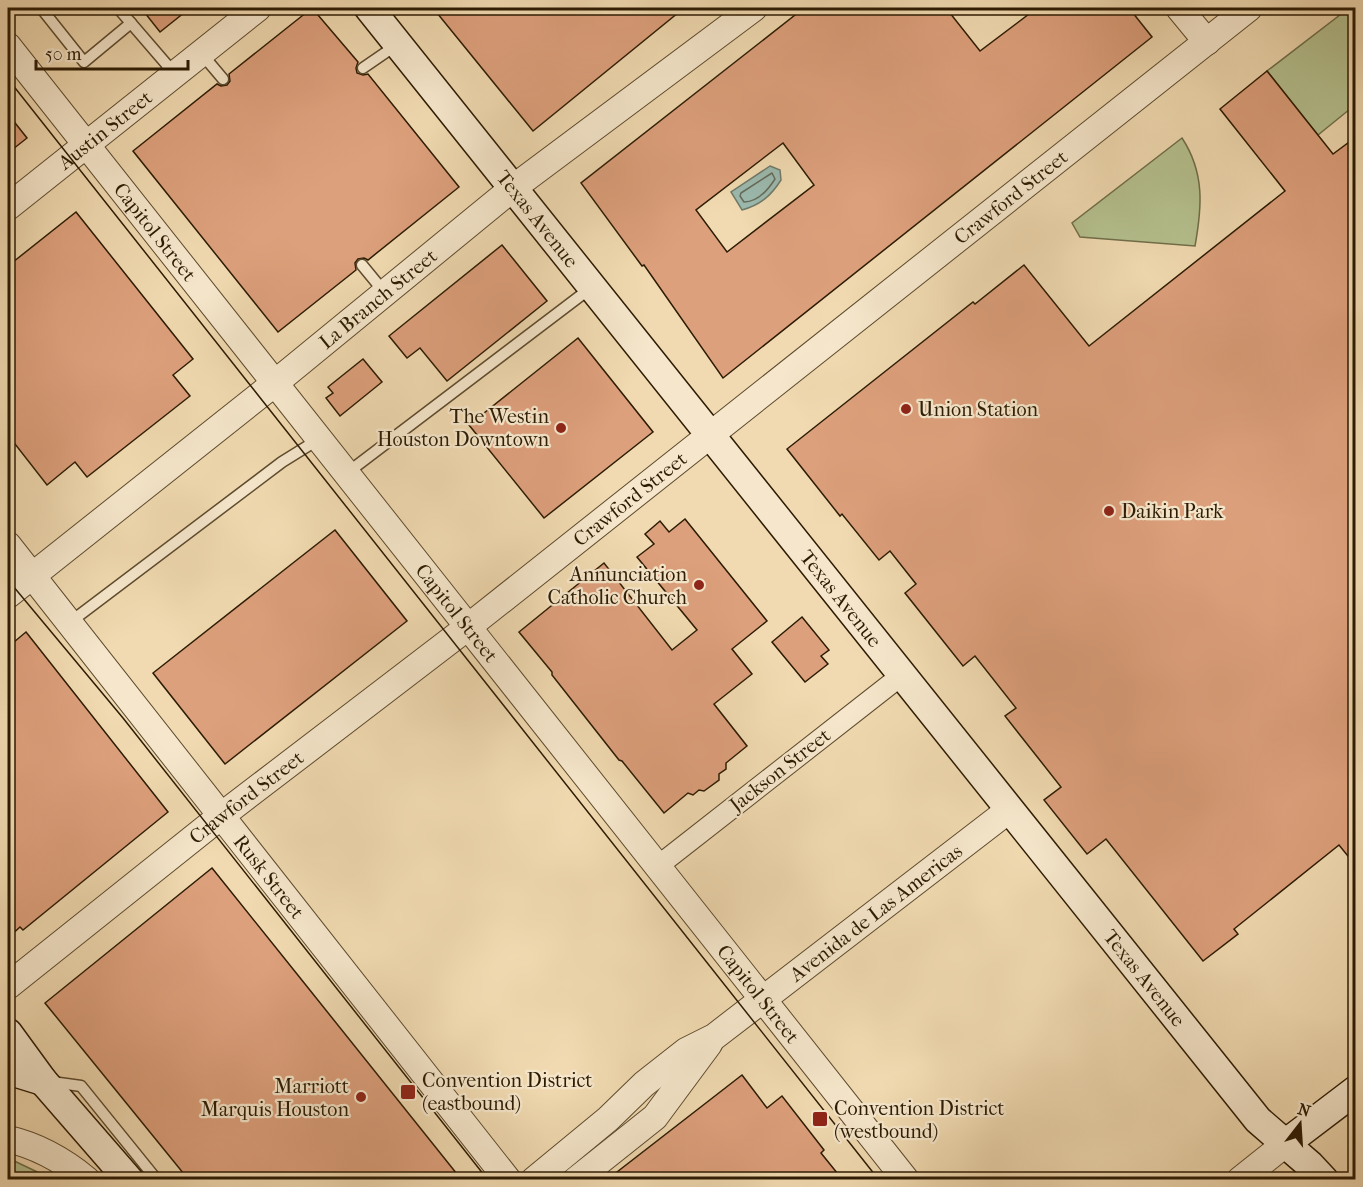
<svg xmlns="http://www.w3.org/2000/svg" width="1363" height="1187" font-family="'IM FELL French Canon',serif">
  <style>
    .green { fill: #b5c18f; stroke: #706e49; stroke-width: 1.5 }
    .water { fill: #9bbaaf; stroke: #6f7a6a; stroke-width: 1.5 }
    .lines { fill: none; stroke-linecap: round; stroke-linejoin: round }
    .shore { stroke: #646a59; stroke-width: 1.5 }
    .building { fill: #dda07c; stroke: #2c1b03; stroke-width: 1.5; fill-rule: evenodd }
    .service-casing { stroke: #5d4b2e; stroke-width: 13 }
    .minor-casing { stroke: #5d4b2e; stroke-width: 22 }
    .tertiary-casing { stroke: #5d4b2e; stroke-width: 28 }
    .secondary-casing { stroke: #2c1b03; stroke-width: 31 }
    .service { stroke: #f6e7cc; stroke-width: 10 }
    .minor { stroke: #f6e7cc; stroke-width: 20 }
    .tertiary { stroke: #f6e7cc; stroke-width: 26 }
    .secondary { stroke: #f6e7cc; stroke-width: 28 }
    .tram { stroke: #2c1b03; stroke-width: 1.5 }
    .poi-dot { fill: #8f2418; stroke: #f6e7cc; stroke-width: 2 }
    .labels { text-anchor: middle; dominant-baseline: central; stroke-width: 4.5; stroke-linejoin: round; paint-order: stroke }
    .street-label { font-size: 20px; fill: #2c1b03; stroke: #f6e7cc }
    .poi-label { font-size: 20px; fill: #2c1b03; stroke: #f6e7cc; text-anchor: start }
  </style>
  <rect width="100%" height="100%" fill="#f1dab1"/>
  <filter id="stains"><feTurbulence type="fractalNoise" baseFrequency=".00333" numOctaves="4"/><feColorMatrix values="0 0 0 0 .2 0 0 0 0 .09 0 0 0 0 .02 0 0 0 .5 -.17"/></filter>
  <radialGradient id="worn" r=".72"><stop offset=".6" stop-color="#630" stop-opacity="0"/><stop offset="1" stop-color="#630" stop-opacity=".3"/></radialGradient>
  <!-- green -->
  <g class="green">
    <polygon points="1349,8 1355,8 1355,105 1318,135 1267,71"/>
    <path d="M1182,138C1205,173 1202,207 1195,246L1080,237L1072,223Z"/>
    <polygon points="8,1158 52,1179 8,1179"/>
  </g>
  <!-- water -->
  <path class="water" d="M770,166L780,170L781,180C771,196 760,205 742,210L731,192Z"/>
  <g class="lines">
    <!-- shore -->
    <path class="shore" d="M772,173L775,179C768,190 757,202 744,202L740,196L741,193Z"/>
  </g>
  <!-- building -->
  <g class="building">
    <polygon points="141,8 190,8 160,32"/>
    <polygon points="312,8 358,62 356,68 357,73 363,75 368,74 459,187 368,260 364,258 358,259 355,263 356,270 278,332 133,151 217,84 221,86 227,85 230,81 229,74"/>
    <polygon points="433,8 684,8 533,131"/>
    <path d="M804,8H946L980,51L1037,8H1129L1152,37L723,378L644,265L642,266L581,183ZM783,143L814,185L727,252L696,210Z"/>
    <polygon points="1267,71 1333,154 1356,137 1356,866 1339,845 1234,929 1238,934 1203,961 1106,839 1087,854 1044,800 1061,787 1005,716 1016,708 975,656 963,666 905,593 916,584 890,551 879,560 842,514 840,516 787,449 973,302 975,304 1024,265 1089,346 1285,191 1220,109"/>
    <polygon points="8,114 27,138 8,153"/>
    <polygon points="76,212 193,359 173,375 190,396 87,477 75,462 47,485 8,435 8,266"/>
    <polygon points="502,245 547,301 447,381 420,348 407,358 389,336"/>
    <polygon points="578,338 653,432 544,518 469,425"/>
    <polygon points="363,359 382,382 340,416 326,398 333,393 328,387"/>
    <polygon points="685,519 767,621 732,649 752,674 714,704 747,746 726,763 726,769 719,774 719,780 704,791 699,790 693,795 688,793 664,813 622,761 619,760 552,675 552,672 519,632 604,563 672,650 697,630 637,557 654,544 645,534 660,521 669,532"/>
    <polygon points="335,530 407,621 225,764 153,673"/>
    <polygon points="802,617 829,650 821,656 828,664 805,682 772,642"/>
    <polygon points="26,632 168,812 23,930 20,927 8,938 8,647"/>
    <polygon points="212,868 305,984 461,1179 188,1179 45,1003"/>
    <polygon points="742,1075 767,1108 782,1096 824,1150 821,1153 842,1179 608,1179"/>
  </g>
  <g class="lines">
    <!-- service casing -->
    <g class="service-casing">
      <g id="service">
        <polyline points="41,8 84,62 131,23"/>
        <polyline points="118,8 174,73"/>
        <polyline points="201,53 223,79"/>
        <polyline points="363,68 398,44"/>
        <polyline points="362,265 385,293"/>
        <polyline points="347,473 592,287"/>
        <polyline points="69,623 282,462 319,439"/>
        <polyline points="52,1082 81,1086 157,1180"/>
      </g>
    </g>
    <!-- minor casing -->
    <g class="minor-casing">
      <polyline id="minor" points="658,866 902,675"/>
    </g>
    <!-- tertiary casing -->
    <g class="tertiary-casing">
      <g id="tertiary">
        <polyline points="1179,8 1207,42"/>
        <path id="s1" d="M8,46L906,1180"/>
        <path id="s2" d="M8,207L258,8"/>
        <path id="s3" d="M8,545L508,1180"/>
        <path id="s4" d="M8,595L275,383L513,188L754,8"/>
        <path id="s5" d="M8,986L221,816L468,627L1249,8"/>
        <path d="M8,1139C38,1146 63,1160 87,1180"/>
        <path id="s6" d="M534,1180L608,1119L644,1084L686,1051L714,1037L1009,810"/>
        <polyline points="576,1180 655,1117 709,1044"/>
        <polyline points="1240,1180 1285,1144"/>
      </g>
    </g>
    <!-- secondary casing -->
    <g class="secondary-casing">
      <g id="secondary">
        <path id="s7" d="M369,8L1258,1120L1310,1165L1324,1180"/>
        <polyline points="8,1033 43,1081 129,1180"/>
        <polyline points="8,1073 17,1073 43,1081"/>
        <polyline points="1285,1144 1356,1090"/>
      </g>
    </g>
    <!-- service -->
    <use href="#service" class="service"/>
    <!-- minor -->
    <use href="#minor" class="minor"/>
    <!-- tertiary -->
    <use href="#tertiary" class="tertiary"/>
    <!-- secondary -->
    <use href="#secondary" class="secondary"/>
    <!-- tram -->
    <g class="tram">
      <polyline points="8,79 879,1180"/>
      <polyline points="8,580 123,718 488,1180"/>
    </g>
  </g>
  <!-- markers -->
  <g class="poi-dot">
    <circle cx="906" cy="409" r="6"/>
    <circle cx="561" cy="428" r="6"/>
    <circle cx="1109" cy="511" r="6"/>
    <circle cx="699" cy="585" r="6"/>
    <rect x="400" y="1084" width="16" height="16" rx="3"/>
    <circle cx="361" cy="1097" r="6"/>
    <rect x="812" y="1111" width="16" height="16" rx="3"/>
  </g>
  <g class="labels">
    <!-- street labels -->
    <g class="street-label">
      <text stroke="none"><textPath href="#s2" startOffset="124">Austin Street</textPath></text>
      <text stroke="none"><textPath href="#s5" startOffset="1276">Crawford Street</textPath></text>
      <text stroke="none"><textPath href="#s7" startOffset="270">Texas Avenue</textPath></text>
      <text stroke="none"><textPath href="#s1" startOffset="237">Capitol Street</textPath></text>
      <text stroke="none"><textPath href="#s4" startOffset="474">La Branch Street</textPath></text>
      <text stroke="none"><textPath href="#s5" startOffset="790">Crawford Street</textPath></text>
      <text stroke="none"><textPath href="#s7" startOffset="756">Texas Avenue</textPath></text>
      <text stroke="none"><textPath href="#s1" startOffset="723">Capitol Street</textPath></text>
      <text transform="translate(780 770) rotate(-38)">Jackson Street</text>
      <text stroke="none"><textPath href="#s5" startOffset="304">Crawford Street</textPath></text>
      <text stroke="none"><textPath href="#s3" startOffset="422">Rusk Street</textPath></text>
      <text stroke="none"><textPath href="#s6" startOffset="435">Avenida de Las Americas</textPath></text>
      <text stroke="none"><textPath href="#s7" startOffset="1242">Texas Avenue</textPath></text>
      <text stroke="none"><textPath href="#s1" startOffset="1209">Capitol Street</textPath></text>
    </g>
    <!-- poi labels -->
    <g class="poi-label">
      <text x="918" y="409">Union Station</text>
      <text x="549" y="416" text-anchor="end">The Westin<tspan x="549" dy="23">Houston Downtown</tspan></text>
      <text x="1121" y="511">Daikin Park</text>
      <text x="687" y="574" text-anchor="end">Annunciation<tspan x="687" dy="23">Catholic Church</tspan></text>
      <text x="422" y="1080">Convention District<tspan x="422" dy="23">(eastbound)</tspan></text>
      <text x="349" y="1086" text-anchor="end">Marriott<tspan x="349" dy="23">Marquis Houston</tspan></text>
      <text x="834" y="1108">Convention District<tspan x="834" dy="23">(westbound)</tspan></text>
    </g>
  </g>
  <!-- margin -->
  <rect width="1363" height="1187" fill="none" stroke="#f1dab1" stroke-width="30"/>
  <rect x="9" y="9" width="1345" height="1169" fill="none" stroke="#2c1b03" stroke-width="3"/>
  <rect x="15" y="15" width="1333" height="1157" fill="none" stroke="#2c1b03" stroke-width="1.5"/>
  <!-- north arrow -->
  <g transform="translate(1300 1124) rotate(17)" stroke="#f6e7cc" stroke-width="4.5" paint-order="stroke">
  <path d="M0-4.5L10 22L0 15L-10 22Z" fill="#2c1b03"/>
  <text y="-9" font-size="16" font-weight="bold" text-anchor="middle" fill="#2c1b03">N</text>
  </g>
  <!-- scale -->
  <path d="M36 60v9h152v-9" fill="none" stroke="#2c1b03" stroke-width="3"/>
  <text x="45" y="60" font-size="18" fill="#2c1b03" stroke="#f6e7cc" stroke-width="4.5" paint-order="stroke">50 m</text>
  <rect width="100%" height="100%" filter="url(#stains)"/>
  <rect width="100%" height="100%" fill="url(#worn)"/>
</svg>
